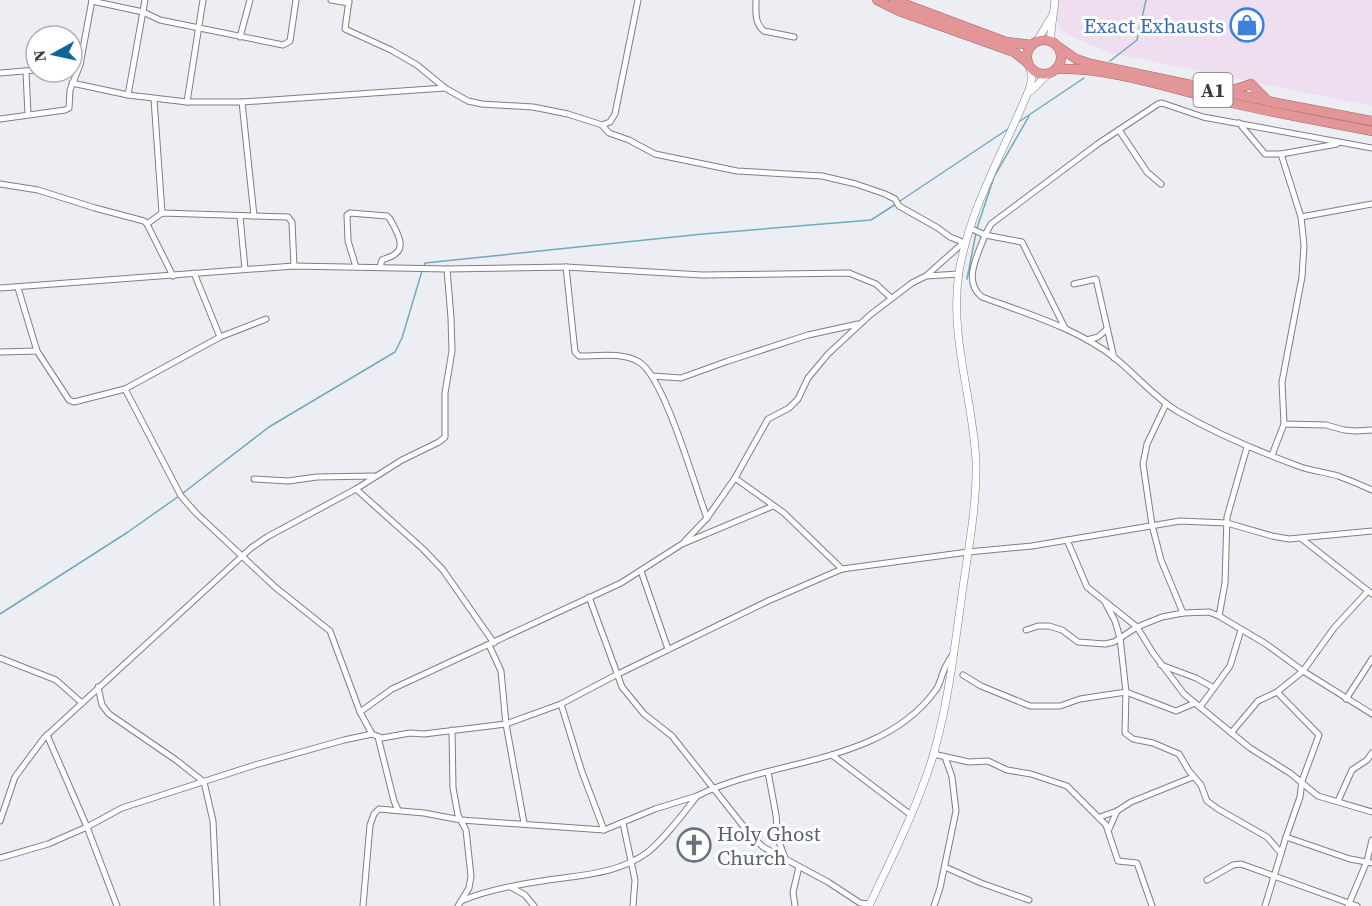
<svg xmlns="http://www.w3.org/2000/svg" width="1372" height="906" font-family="'Source Serif 4',serif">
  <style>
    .commercial { fill: #eedef0 }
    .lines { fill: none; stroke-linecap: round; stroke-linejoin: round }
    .stream { stroke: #6eabbb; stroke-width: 1.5 }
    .minor-casing { stroke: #7e7e84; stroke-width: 7 }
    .tertiary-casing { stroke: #7e7e84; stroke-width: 8 }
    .trunk-casing { stroke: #a36568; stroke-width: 10 }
    .minor { stroke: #fff; stroke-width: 5 }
    .tertiary { stroke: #fff; stroke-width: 7 }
    .trunk { stroke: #e39698; stroke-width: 9 }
    .labels { text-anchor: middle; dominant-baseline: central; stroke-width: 6; stroke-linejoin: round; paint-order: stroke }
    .shield { fill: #fff; stroke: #757577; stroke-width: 1.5 }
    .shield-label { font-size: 20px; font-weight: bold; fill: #3a3a3d }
    .shop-label { font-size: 21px; fill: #366cbe; stroke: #fff; text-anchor: end }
    .worship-label { font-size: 21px; fill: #5b616d; stroke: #fff; text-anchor: start }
  </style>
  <rect width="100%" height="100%" fill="#ededf4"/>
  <!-- commercial -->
  <polygon class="commercial" points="1058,0 1372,0 1372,106 1110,53 1068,35 1060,28 1056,17"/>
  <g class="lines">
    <!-- stream -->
    <g class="stream">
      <polyline points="1110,61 1137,40 1146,0"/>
      <polyline points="1017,123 1084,78"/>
      <polyline points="900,201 1008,129"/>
      <polyline points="977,228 994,177 1029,116"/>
      <polyline points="424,267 425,263 703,234 871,220 896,204"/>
      <polyline points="967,279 976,233"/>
      <polyline points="183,493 269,427 395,352 402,338 422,271"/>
      <polyline points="0,614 128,532 179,496"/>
    </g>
    <!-- minor casing -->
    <g class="minor-casing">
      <g id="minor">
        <polyline points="331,0 349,3"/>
        <polyline points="349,0 345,29 391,50 417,65 445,88 468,101 482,104 533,107 568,114 602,125 609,133 629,140 655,154 737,171 822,176 856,184 885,194 895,199 899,206 938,228 950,237 965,243"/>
        <path d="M756,0C756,11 754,23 764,31L794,37"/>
        <polyline points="92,1 143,12 160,20 283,45 290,41 296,0"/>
        <polyline points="240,37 250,0"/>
        <polyline points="26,72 28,115"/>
        <polyline points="0,73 36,70"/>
        <polyline points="72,83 128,95 187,102 242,102 445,88"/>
        <polyline points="128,95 145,0"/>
        <polyline points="154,99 162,213"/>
        <polyline points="187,102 203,0"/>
        <polyline points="242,102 254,216"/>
        <polyline points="0,119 65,110 69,108 70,90 80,65 92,0"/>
        <polyline points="1239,123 1265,154 1281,154 1337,144"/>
        <polyline points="602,125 610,122 615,114 638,0"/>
        <polyline points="1119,130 1147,172 1161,184"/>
        <polyline points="0,184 38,190 95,208 144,221 147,224 173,276"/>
        <polyline points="240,216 245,269"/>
        <polyline points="1301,217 1372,204"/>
        <polyline points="147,224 162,213 288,217 292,222 294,266"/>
        <path d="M970,228L985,235C978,255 962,281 982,297C1028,314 1076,328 1115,358C1136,375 1154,397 1177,411C1215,433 1257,451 1298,466C1311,471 1325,472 1338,476C1349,480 1361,485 1372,490"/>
        <path d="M356,267L348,241L347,215L350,213L387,216L390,219C395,229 407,246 395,254C392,257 386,258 382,260L380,267"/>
        <path d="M566,267L575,352L579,356C597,356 622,352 639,362C664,376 695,487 707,518"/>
        <polyline points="194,273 220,337"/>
        <polyline points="927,275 963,243"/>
        <polyline points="1074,284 1096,279 1114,358"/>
        <polyline points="0,288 294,266 447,269 566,267 702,275 849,273 876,284 891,298"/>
        <polyline points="18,288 37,351 69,400 74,402 125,389 220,337 266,319"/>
        <polyline points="1065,328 1022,242 985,235 991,224 1099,143 1158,104 1162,103 1203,117 1372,148"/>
        <polyline points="1087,340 1098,337 1107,329"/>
        <polyline points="0,352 37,351"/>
        <polyline points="652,376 681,378 728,361 808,335 858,324"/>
        <polyline points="125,389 181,496 196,513 275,587 330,631 360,712"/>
        <polyline points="1166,404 1147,444 1143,464 1152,525 1161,560 1183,613"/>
        <polyline points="1284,424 1326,425 1344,430 1356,431 1372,430"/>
        <polyline points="1272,455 1284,424 1282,382 1302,277 1304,245 1301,217 1281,154"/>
        <polyline points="735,478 784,513 842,569"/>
        <polyline points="254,479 288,481 317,477 374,476"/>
        <polyline points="356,489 423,549 443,570 494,643"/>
        <polyline points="1302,539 1372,594"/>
        <polyline points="1067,540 1087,587 1137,627 1153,653 1184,694 1250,748 1290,773 1318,796 1372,812"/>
        <polyline points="685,541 707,518 735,478 768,419 789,408 798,399 808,378 828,354 870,315 912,283 926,276 959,274"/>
        <polyline points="641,571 668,649"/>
        <polyline points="589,597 622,687 644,714 672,736 748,832 763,847 828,882 860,903 870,904"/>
        <polyline points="1106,604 1115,621 1120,638 1126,692 1125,733 1133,739 1153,743 1179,754 1189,771 1201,785 1207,801 1218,809 1267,837 1281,853"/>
        <polyline points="1219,616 1225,583 1227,517 1247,447"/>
        <polyline points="1026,630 1038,626 1049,626 1062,630 1078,642 1105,644 1114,642 1137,627 1162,617 1183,613 1209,612 1219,616 1266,644 1303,671 1372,714"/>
        <polyline points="489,645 501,671 506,724 524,823"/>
        <polyline points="0,658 56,680 82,703"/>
        <polyline points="1161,665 1196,678 1214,688"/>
        <polyline points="963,675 981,686 1030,706 1060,706 1080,699 1126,692 1176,711 1195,703"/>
        <polyline points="98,687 102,705 109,714 176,760 204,782 213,821 217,906"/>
        <polyline points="1346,699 1372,659"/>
        <polyline points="561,704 582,772 604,830"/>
        <polyline points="1200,707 1230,666 1241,630"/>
        <polyline points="452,730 453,788 458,815 466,830 471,876 469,888 458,906"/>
        <polyline points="1231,733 1258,701 1277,692 1303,671 1334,628 1368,591"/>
        <polyline points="372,734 360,712 392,689 621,583 682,544 773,506"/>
        <polyline points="47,735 87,827 117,906"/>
        <polyline points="378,737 394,801 398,810"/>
        <polyline points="933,754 969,762 988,761 1007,770 1031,774 1067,786 1106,825 1118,861 1137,863 1152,906"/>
        <polyline points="832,755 911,815"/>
        <polyline points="768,772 776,815 778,839 785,858"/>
        <polyline points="1338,801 1352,770 1367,760 1372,753"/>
        <polyline points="1100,817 1117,811 1131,802 1193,777"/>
        <polyline points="0,821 15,777 44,738 251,548 267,537 356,489 402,460 439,442 445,437 445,393 452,351 451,318 447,269"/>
        <polyline points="623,823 635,880 633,906"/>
        <polyline points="1109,829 1117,811"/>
        <polyline points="1286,837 1350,859 1372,863"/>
        <polyline points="0,858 48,844 87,827 122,808 255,765 344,740 372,734 382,738 410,733 424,734 506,724 561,704 616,675 768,601 842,569 968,552 1032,546 1180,521 1227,523 1272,536 1289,539 1372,531"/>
        <polyline points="945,867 981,883 1029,900"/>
        <polyline points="1207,880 1233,865 1241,864 1357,906"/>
        <polyline points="511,887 525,895 534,906"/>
        <path d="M461,901C487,890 514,885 542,881C578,875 617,875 648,852C666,837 682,815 697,796C773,758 881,765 935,691C940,685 941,677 944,670C946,665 950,659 953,654"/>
        <polyline points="363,906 370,825 374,814 379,809 424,813 461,820 604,830 655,809 697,796"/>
        <polyline points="795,906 793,892 799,867"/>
        <polyline points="934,906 940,888 956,811 952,777 945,757"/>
        <polyline points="1265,906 1286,837 1300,797 1302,781 1319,735 1277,692"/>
        <polyline points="1348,906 1367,861 1372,840"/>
      </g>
    </g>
    <!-- tertiary casing -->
    <g class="tertiary-casing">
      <g id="tertiary">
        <polyline points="1050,40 1055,0"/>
        <polyline points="1037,41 1052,16"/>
        <polyline points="1031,91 1048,74"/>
        <path d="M869,906C892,857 917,808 933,756C949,701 955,643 963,587C969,546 977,503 976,461C973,399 949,335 959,272C970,206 1006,148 1030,87L1032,76L1029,66"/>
      </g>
    </g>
    <!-- trunk casing -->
    <g class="trunk-casing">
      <g id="trunk">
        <polyline points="877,0 899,11 1014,52 1028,63"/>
        <polyline points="894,0 1006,42 1032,45"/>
        <circle cx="1044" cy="57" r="17"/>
        <polyline points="1059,47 1076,59 1091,64 1277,103 1372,121"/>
        <path d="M1056,69C1107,67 1169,88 1219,100C1269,112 1321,121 1372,131"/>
        <polyline points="1226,92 1251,84 1269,102"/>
      </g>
    </g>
    <!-- minor -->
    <use href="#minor" class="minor"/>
    <!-- tertiary -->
    <use href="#tertiary" class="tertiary"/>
    <!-- trunk -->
    <use href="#trunk" class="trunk"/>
  </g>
  <!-- icons -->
  <defs>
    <g id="shop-ring" transform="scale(1.725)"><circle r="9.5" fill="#fff" stroke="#3f7fe0" stroke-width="1.5"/><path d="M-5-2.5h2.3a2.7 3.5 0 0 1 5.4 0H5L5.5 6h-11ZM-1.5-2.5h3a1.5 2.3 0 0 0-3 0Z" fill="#3f7fe0"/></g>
    <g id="church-ring" transform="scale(1.725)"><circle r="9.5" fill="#fff" stroke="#6b7280" stroke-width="1.5"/><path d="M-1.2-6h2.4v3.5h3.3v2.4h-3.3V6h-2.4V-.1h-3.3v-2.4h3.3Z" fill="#6b7280"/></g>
  </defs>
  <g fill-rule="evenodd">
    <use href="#shop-ring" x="1247" y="25"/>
    <use href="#church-ring" x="694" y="845"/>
  </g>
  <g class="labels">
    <!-- shield labels -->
    <rect class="shield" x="1193.5" y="73" width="39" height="34" rx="4.5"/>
    <g class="shield-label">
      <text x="1213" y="90">A1</text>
    </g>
    <!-- shop labels -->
    <g class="shop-label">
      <text x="1224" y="25">Exact Exhausts</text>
    </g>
    <!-- worship labels -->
    <g class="worship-label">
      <text x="717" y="833">Holy Ghost<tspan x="717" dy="24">Church</tspan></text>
    </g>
  </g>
  <!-- north arrow -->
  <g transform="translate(54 54) rotate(262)"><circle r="28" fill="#ffffff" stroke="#b0b0b1" stroke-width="1.5"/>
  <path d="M0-4.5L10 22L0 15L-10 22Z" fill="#126798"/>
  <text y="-9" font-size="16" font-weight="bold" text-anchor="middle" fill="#3a3a3d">N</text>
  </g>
</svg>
